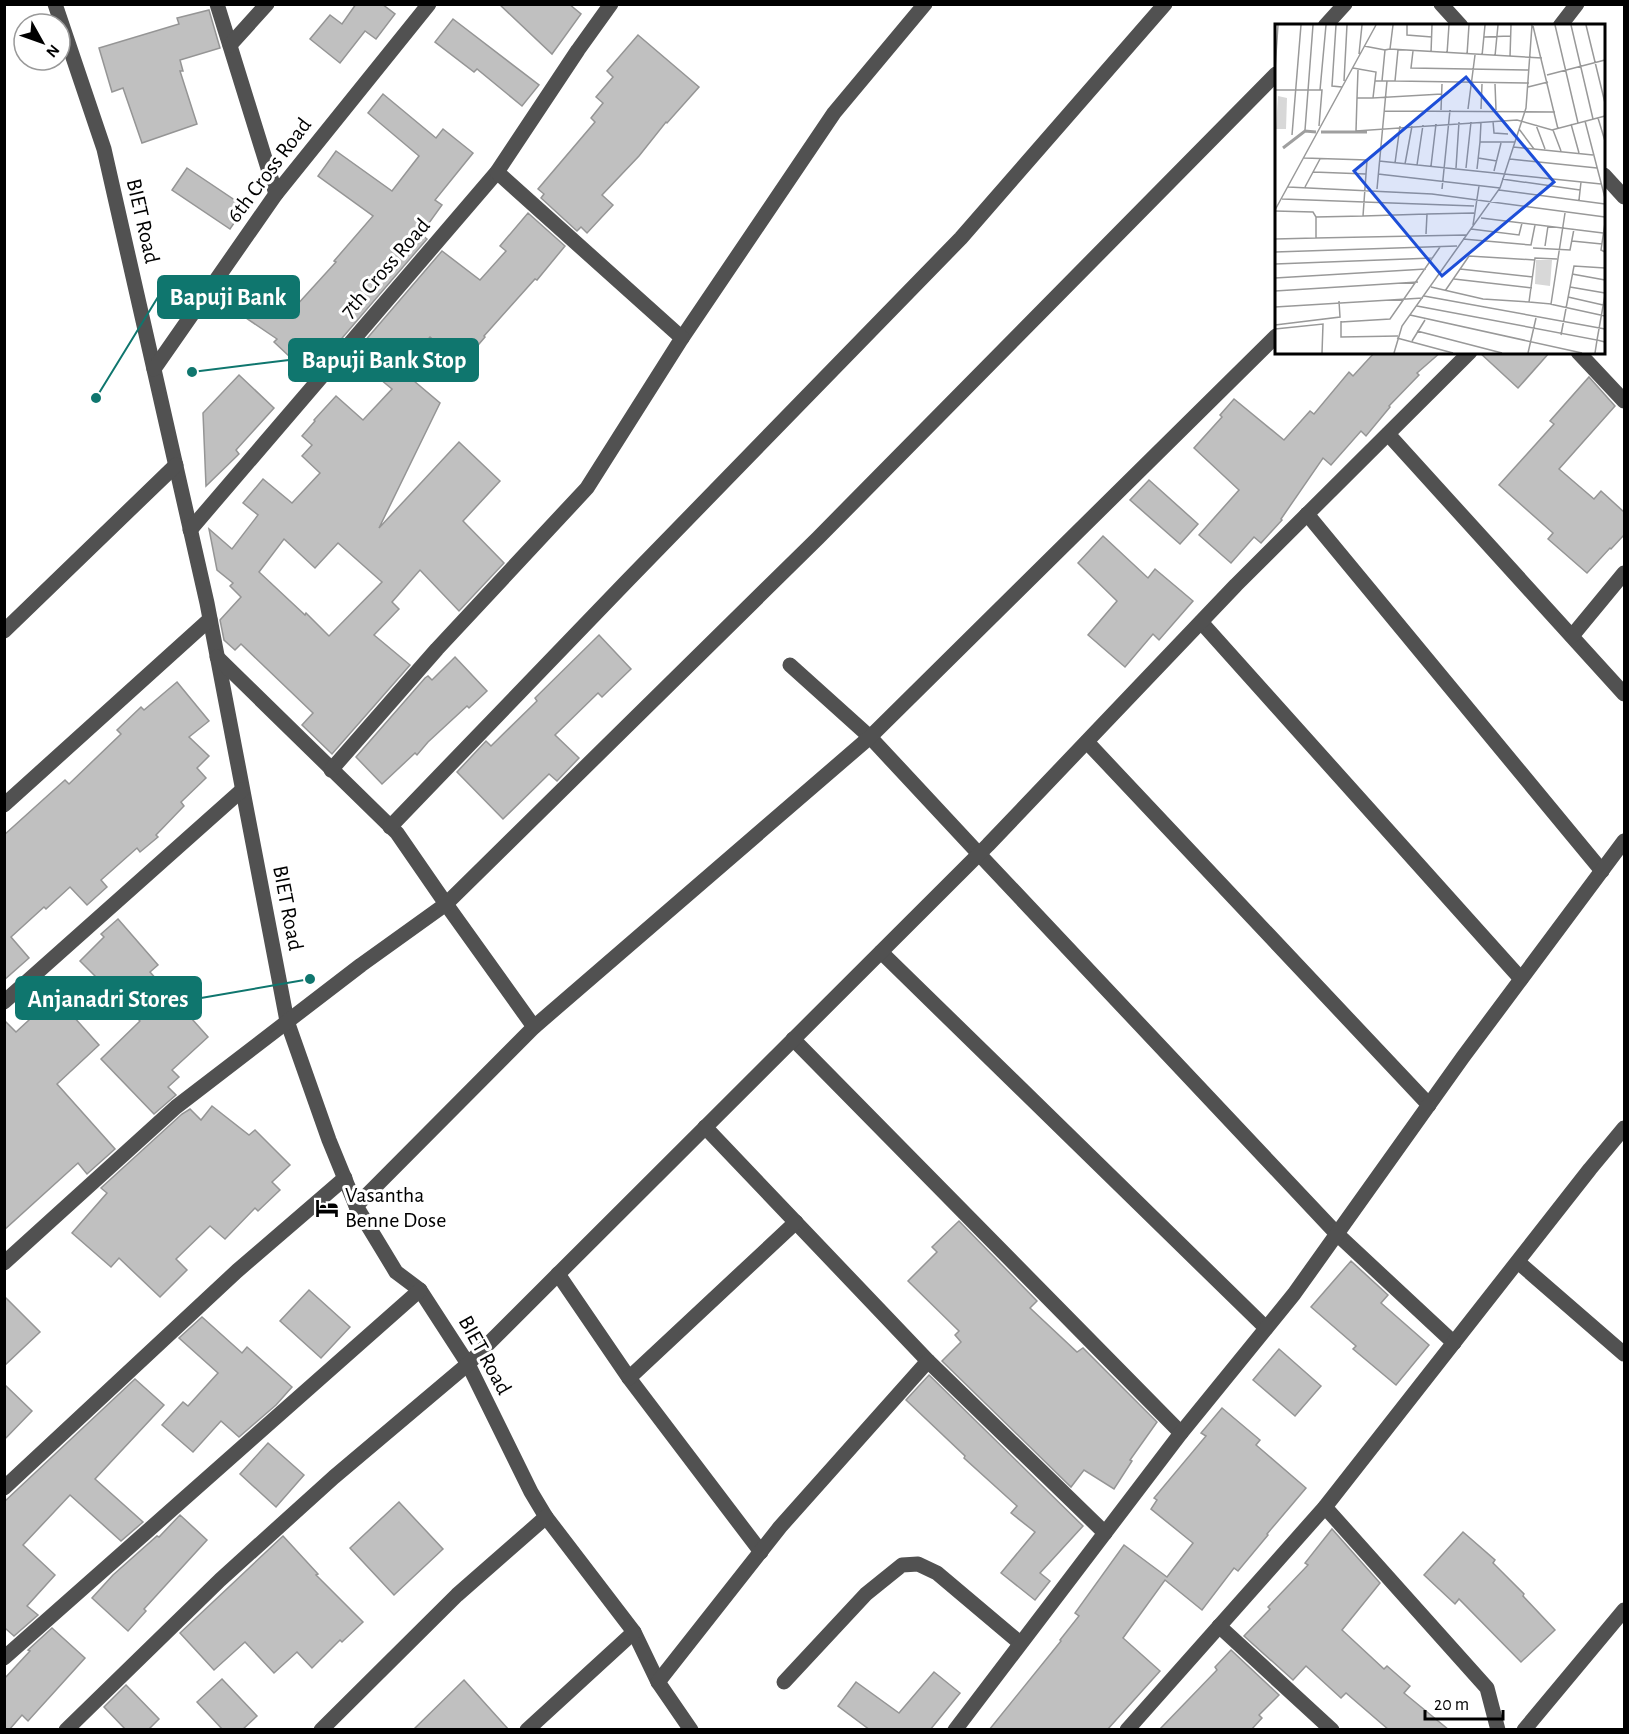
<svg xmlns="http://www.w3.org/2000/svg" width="1629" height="1734" font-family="'Alegreya Sans',sans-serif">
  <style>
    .building { fill: #c0c0c0; stroke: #959595; stroke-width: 1.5; fill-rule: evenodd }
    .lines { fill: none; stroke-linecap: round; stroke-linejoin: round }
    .minor { stroke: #515151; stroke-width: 15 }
    .labels { text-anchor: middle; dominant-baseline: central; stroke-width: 6; stroke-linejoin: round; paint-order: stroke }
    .street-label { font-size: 22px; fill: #000; stroke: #fff }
    .poi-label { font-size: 22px; fill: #000; stroke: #fff; text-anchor: start }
    .inset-river { fill: none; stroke: #9f9f9f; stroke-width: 3 }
    .inset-road { fill: none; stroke: #999; stroke-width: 1.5 }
    .view { fill: #1d4ed8; fill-opacity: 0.15; stroke: #1d4ed8; stroke-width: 3 }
    .inset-edge { fill: none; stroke: #000; stroke-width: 3 }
    .leader { fill: none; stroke: #0f766e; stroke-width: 2 }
    .callout-dot { fill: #0f766e; stroke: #fff; stroke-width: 2 }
    .callout { fill: #0f766e; stroke: #0f766e; stroke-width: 2 }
    .callout-label { font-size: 24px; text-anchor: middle; font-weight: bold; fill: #fff }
  </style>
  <rect width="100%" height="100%" fill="#fff"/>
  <!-- building -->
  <g class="building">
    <polygon points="356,4 382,4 395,14 376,39 365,31 340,63 310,39 330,15 342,24"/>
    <polygon points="499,4 569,4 581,14 552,54"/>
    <polygon points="209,10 220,48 180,60 183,71 180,71 197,124 142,143 123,88 112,92 99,48 179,24 177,18"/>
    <polygon points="453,19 539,85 522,106 477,69 474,72 435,42"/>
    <polygon points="638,35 699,87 667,123 666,122 639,156 602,195 613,205 587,233 581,227 577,231 541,198 544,194 538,189 595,122 591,118 603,103 596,97 613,77 607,71"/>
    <polygon points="383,94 436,138 443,129 473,153 435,200 442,205 421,234 427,239 337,344 334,342 306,372 274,342 277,339 227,305 239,288 285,318 336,262 334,261 373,216 318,176 336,151 392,191 419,156 368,113"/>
    <polygon points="187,168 245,207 230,229 172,190"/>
    <path d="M528,213L565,246L537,280L535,279L484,336L485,337L462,364L430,337L401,370L440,403L379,528L459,442L500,481L463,521L504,563L459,611L420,570L392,602L399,609L374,635L410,665L332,754L302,725L313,713L241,644L235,650L224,640L220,620L241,597L230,586L233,583L217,570L209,529L232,549L258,515L243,503L263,479L292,503L320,473L302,456L312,445L302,436L315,421L314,420L336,396L363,420L392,389L352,356L442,251L480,280L506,251L500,246ZM284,539L315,568L338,543L382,582L329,636L306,613L305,615L259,572Z"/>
    <polygon points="1375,352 1441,352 1417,373 1419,375 1389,406 1390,407 1366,436 1361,431 1331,465 1323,458 1281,519 1282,520 1261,543 1254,537 1231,563 1199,535 1239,490 1194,448 1222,417 1220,415 1234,399 1284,440 1310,411 1314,414 1349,372 1353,376"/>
    <polygon points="1479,352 1550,352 1518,388"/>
    <polygon points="239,375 274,408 236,450 239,454 206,486 203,413"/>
    <polygon points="1589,377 1615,406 1559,469 1594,499 1601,491 1624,512 1624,535 1611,549 1610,548 1587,573 1548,539 1553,533 1499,485 1554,424 1550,421"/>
    <polygon points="1149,480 1198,524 1180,544 1130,500"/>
    <polygon points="1103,536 1148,578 1155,569 1193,601 1159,640 1153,634 1125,667 1088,635 1117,601 1078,563"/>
    <polygon points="599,635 631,669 602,697 598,693 555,735 579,758 557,781 549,774 503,819 457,772 486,741 491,746 537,701 535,698"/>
    <polygon points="455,657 487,691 469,708 467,706 428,742 417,755 415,753 382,784 356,757 425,678 428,676 432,680"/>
    <polygon points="177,682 209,721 189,737 209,756 197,768 206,778 181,802 184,806 156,835 158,837 140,852 137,848 101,880 107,887 87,905 70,887 46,909 44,907 11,937 29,958 4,980 4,835 65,780 69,784 121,734 117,730 141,707 144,710"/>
    <polygon points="118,919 158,965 150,972 208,1037 172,1070 179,1077 168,1087 176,1095 154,1114 101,1059 140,1021 80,961 104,937 101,934"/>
    <polygon points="55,996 99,1045 57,1084 115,1149 87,1174 78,1163 4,1230 4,1020 16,1032"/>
    <polygon points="212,1106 249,1135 255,1130 290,1165 272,1182 280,1190 258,1211 255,1208 225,1239 210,1226 176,1259 187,1270 160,1297 119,1258 111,1267 72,1233 107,1193 101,1188 182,1114 190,1109 201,1120"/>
    <polygon points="959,1221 1037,1301 1030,1308 1077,1352 1083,1348 1157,1422 1130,1460 1132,1461 1114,1489 1084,1470 1071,1487 942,1361 961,1342 955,1335 959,1331 908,1281 937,1252 932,1247"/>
    <polygon points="1351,1261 1388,1295 1381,1303 1429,1345 1396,1385 1353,1349 1356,1346 1311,1307"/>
    <polygon points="309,1290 350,1327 321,1358 280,1321"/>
    <polygon points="4,1296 40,1332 4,1366"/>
    <polygon points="202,1317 242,1353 247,1347 292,1387 276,1405 239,1437 221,1421 193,1452 162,1425 183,1402 188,1406 218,1373 179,1338"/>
    <polygon points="1279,1349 1321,1386 1295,1416 1253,1380"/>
    <polygon points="929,1375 1083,1526 1040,1573 1050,1581 1035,1600 1001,1573 1035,1532 1011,1513 1017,1506 964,1458 965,1456 906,1400"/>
    <polygon points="135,1379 164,1405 95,1479 143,1522 121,1541 70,1495 23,1545 55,1575 27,1606 38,1615 14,1636 6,1629 4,1631 4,1502"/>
    <polygon points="4,1384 32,1411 4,1440"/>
    <polygon points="1222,1408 1260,1440 1256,1445 1306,1488 1267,1534 1268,1535 1238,1571 1234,1568 1202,1610 1165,1580 1123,1638 1160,1671 1107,1730 989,1730 1061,1641 1060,1640 1079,1616 1075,1613 1124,1545 1167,1577 1193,1543 1151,1509 1157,1500 1154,1498 1206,1436 1201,1433"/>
    <polygon points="268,1443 304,1475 276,1507 240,1474"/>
    <polygon points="399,1502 443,1549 394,1595 350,1548"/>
    <polygon points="180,1515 207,1540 144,1609 146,1611 128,1631 92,1598 113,1575 157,1536 159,1537"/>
    <polygon points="1332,1529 1380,1583 1342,1630 1384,1669 1387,1666 1410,1686 1404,1693 1449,1730 1389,1730 1346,1693 1341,1698 1306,1666 1293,1680 1244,1636 1270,1609 1268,1607 1308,1565 1305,1563"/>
    <polygon points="1463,1532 1495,1560 1493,1563 1524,1594 1523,1596 1555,1630 1521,1662 1459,1599 1455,1604 1424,1575"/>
    <polygon points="283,1536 318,1574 316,1575 363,1622 342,1642 340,1640 312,1668 297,1652 274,1673 245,1642 214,1670 180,1633"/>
    <polygon points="52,1628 85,1658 28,1721 22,1715 9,1730 4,1730 4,1679 30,1651 28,1650"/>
    <polygon points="1231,1650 1279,1695 1259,1715 1262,1718 1251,1730 1159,1730 1217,1670 1215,1667"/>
    <polygon points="934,1672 960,1693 930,1730 870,1730 838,1706 856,1682 899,1713"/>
    <polygon points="222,1679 257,1716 242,1730 223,1730 197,1702"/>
    <polygon points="464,1680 509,1730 413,1730"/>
    <polygon points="126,1685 159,1719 148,1730 126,1730 104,1707"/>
  </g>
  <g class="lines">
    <!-- minor -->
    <g class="minor">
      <polyline points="55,4 104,149 207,603 287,1021 329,1140 356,1206 396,1272 420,1290 468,1364 531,1492 546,1517 634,1632 658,1682 691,1730"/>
      <polyline points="217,4 276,194"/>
      <polyline points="1441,4 1461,26"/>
      <polyline points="1325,26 1345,4"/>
      <polyline points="1560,26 1577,4"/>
      <polyline points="230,45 267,4"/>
      <polyline points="1604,175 1624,197"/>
      <polyline points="682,338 834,113 925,4"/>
      <polyline points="1578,352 1624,401"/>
      <polyline points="154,369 276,194 429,4"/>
      <polyline points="1388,434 1624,694"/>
      <polyline points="1307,514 1602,871"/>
      <polyline points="190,530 497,172 578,50 611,4"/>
      <polyline points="1201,622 1521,979"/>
      <polyline points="4,631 176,465"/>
      <polyline points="1572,636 1624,573"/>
      <polyline points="217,657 397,833 446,904 534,1027"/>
      <polyline points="790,665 870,737 979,854 1337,1234 1454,1343"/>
      <polyline points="1087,742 1429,1105"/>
      <polyline points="331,770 437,649 587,488 682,338 497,172"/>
      <polyline points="4,805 210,619"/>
      <polyline points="390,827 627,581 961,238 1165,4"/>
      <polyline points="881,952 1266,1328"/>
      <polyline points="4,1002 242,790"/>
      <polyline points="793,1039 1181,1433"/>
      <polyline points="705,1127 928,1361"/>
      <polyline points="356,1206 534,1027 870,737 1276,336"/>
      <polyline points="1518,1262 1624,1354"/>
      <polyline points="4,1263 176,1107 361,965 446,904 818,538 1276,74"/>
      <polyline points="558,1274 629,1378 761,1552"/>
      <polyline points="629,1378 796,1222"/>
      <polyline points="4,1488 237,1271 345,1178"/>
      <polyline points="1325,1507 1487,1688 1498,1730"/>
      <polyline points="1219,1626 1332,1730"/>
      <polyline points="4,1658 420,1290"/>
      <polyline points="658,1682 780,1527 928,1361 1105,1533"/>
      <polyline points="784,1682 866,1594 902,1565 918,1564 937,1573 1020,1643"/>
      <polyline points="66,1730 220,1580 334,1477 468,1364 988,845 1236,585 1470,352"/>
      <polyline points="321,1730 457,1595 546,1517"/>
      <polyline points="527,1730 634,1632"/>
      <polyline points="955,1730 1181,1433 1294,1294 1463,1057 1624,841"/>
      <polyline points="1127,1730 1325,1507 1590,1169 1624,1128"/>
      <polyline points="1524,1730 1624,1610"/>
    </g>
  </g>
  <!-- icons -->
  <defs>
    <g id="hotel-bare" transform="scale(1.8)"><path d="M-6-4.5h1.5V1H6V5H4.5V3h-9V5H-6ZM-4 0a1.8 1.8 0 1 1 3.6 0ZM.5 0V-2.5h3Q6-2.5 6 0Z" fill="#000" stroke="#fff" stroke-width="2.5" paint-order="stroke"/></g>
  </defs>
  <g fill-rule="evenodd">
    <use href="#hotel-bare" x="327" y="1208"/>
  </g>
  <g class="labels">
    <!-- street labels -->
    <g class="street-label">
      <text transform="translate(269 170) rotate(-53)">6th Cross Road</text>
      <text transform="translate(143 221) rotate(77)">BIET Road</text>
      <text transform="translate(385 268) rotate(-49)">7th Cross Road</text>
      <text transform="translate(288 908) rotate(79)">BIET Road</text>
      <text transform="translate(485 1355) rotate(61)">BIET Road</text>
    </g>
    <!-- poi labels -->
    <g class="poi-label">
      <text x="345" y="1195">Vasantha<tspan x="345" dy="25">Benne Dose</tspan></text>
    </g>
  </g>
  <!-- overview -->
  <g transform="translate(1275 24)">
    <rect width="330" height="330" fill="#fff"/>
    <path d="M3,72L12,74L11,105H1ZM261,236H277L275,262L260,260Z" fill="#d8d8d8"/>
    <path class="inset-river" d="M46,108H92M8,124L30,107L41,108"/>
    <path class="inset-road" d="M61,1L57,62L67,63M118,1L115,25L267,34M132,1V11L157,13M280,1L303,99M296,1L318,95M311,1L330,79M258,2L283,105M209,13L235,12M89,22L110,26M138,27L136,44L254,46M156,29L157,1M84,30L87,1M172,30L174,1M192,31L194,1M207,32L210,1M220,32L223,1M235,33L236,1M78,44L101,48L98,74L167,70M0,45L3,1M83,46L82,74H98M272,51L330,36M69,57L72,1M100,57H120L123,26M107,57L110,26L115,25M120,57L254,59M220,60L221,86M253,63L273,58M0,66H47L44,102M45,66L51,1M82,74L81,107L242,96L277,106L330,92M193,85L200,31M206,85L207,60M166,86L167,60M109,87L280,88M323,94L330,117M218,97L219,109L233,110M310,97L330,174M206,98L205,118H240M296,100L304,129M261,101L270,125M244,105L259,125M30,106L38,1M278,106L286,127M17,111L26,1M238,123L318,131M29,134L92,136L88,192L41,193V214L191,211M203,134L222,137M235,135L322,144M104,137L326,160M120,139L125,102M130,140L137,102M142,141L148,101M156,142L161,100M181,144L184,98M191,144L196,98M202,145L205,118M219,147L226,119M38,148L91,150M103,150L225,164M227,155L305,166M13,163L157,170L330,193M30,163L45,135M102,165L112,57M167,165L175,86M224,166L330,180M7,175L199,182M304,176L306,158M0,186L101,1M0,187L38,188L41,193M88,192L152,190M206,194L328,209M330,199L326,226L330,228M198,201L204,162M196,205L244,211L247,199M151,210L152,190L199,189M0,215L41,214M188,215L256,221L260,201M297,217L327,220M270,222L273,202M258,224L295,226L299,205M0,228L182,222M0,240L158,234M185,245L258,253M297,250L330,256M0,254L151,245M179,255L257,264M156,263L208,275L254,278L260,234L282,235M295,263L330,269M0,267L143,258M170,267L194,232L260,236M330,271L322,316L330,318M149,272L330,305M293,273L328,281M254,278L276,280L290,189M275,280L330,292M142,282L322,316L320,329M0,283L148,274M135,291L307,329M66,297V313L123,312M66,298L115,295L165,223M0,301L65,293L64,277M0,305L48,300L47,329M142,307L227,329M286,311L299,242L330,244M122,314L178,329M137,317L150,296M119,329L127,302L225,164L251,84L257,1M253,329L261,294"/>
    <path class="view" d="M191,53L279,158L167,252L79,147Z"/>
    <rect width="330" height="330" class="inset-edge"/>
  </g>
  <!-- callouts -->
  <path class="leader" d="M96 398L158 297M192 372L289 360M310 979L201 998"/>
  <g class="callout-dot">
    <circle cx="96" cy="398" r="6"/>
    <circle cx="192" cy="372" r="6"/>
    <circle cx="310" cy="979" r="6"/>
  </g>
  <g class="callout">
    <rect x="158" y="276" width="141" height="42" rx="6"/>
    <rect x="289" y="339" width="189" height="42" rx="6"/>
    <rect x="16" y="977" width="185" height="42" rx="6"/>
  </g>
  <g class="callout-label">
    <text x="228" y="305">Bapuji Bank</text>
    <text x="384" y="368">Bapuji Bank Stop</text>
    <text x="108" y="1007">Anjanadri Stores</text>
  </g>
  <!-- border -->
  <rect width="1629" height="1734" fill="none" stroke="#000000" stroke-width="12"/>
  <!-- north arrow -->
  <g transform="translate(42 42) rotate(130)"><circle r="28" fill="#ffffff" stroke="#999999" stroke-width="1.5"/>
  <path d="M0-4.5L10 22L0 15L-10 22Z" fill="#000000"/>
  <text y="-9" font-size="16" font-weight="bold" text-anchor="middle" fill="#000000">N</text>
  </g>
  <!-- scale -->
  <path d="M1425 1710v9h78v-9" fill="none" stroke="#000000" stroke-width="3"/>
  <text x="1434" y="1710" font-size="18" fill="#000000" stroke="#ffffff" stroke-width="4.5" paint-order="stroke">20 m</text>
</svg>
